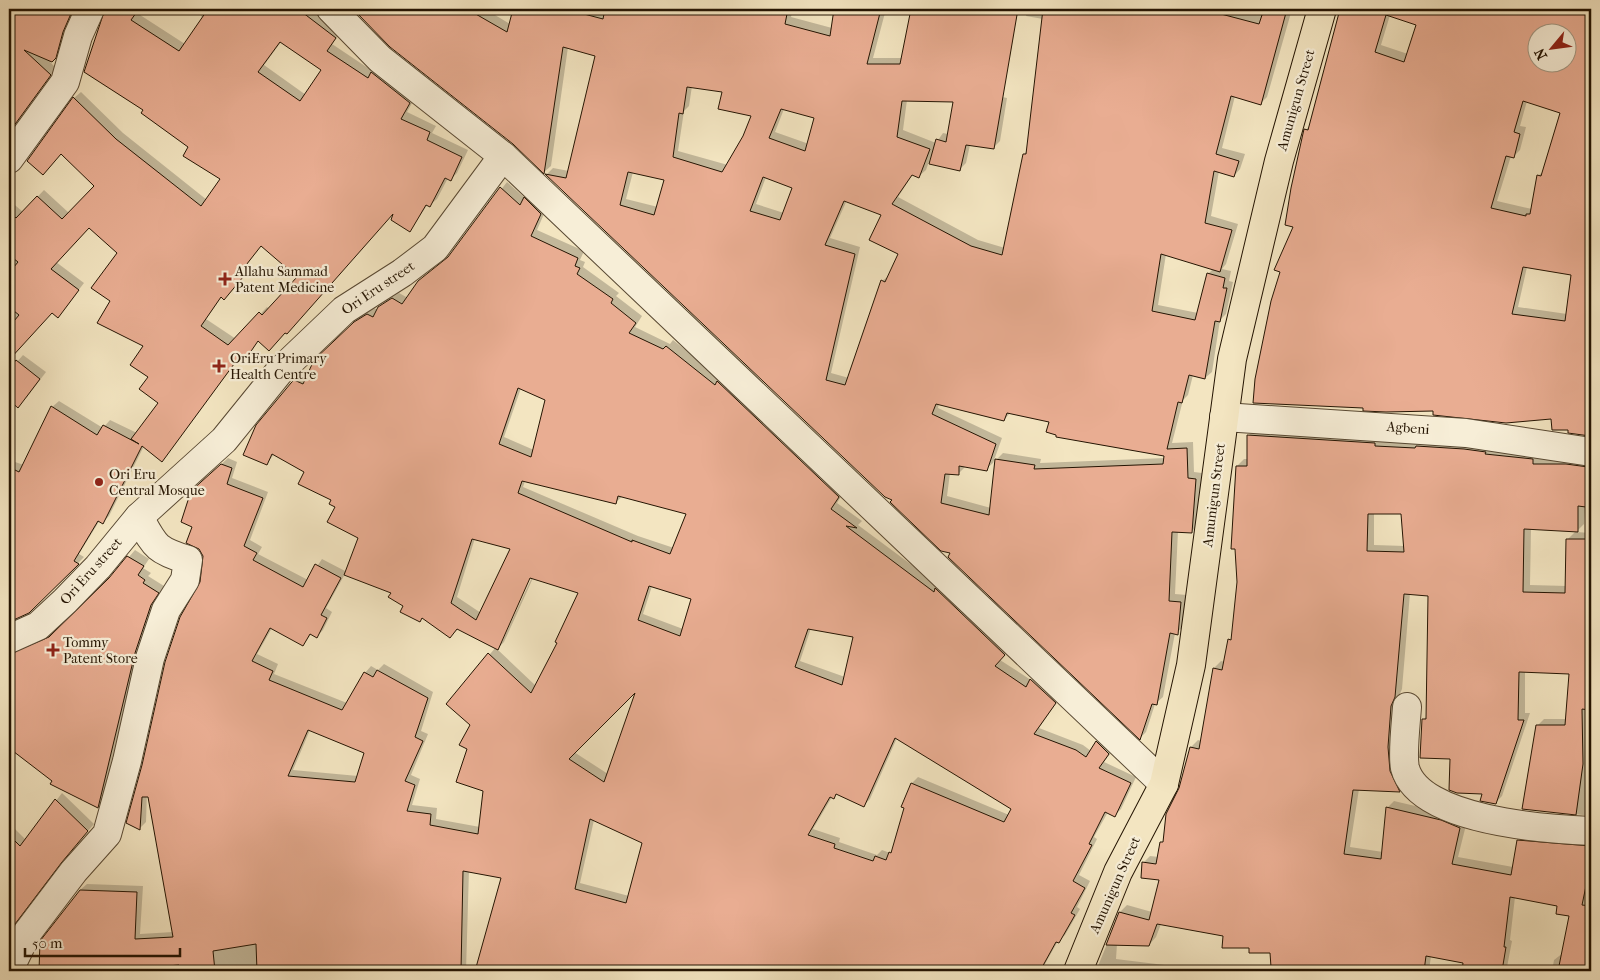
<svg xmlns="http://www.w3.org/2000/svg" width="1600" height="980" font-family="'IM FELL French Canon',serif">
  <style>
    .shadow { fill: #0003; fill-rule: evenodd }
    .building { fill: #e9ad92; stroke: #241402; fill-rule: evenodd }
    .lines { fill: none; stroke-linecap: round; stroke-linejoin: round }
    .minor-casing { stroke: #584832; stroke-width: 30 }
    .major-casing { stroke: #241402; stroke-width: 30 }
    .minor { stroke: #f7eed7; stroke-width: 28 }
    .major { stroke: #f3e5c1; stroke-width: 28 }
    .poi-dot { fill: #8f2418; stroke: #f7eed7; stroke-width: 2 }
    .labels { text-anchor: middle; dominant-baseline: central; stroke-width: 4.5; stroke-linejoin: round; paint-order: stroke }
    .street-label { font-size: 14px; fill: #241402; stroke: #f7eed7 }
    .poi-label { font-size: 14px; fill: #241402; stroke: #f7eed7; text-anchor: start }
  </style>
  <rect width="100%" height="100%" fill="#f3e5c1"/>
  <filter id="stains"><feTurbulence type="fractalNoise" baseFrequency=".004" numOctaves="4"/><feColorMatrix values="0 0 0 0 .2 0 0 0 0 .09 0 0 0 0 .02 0 0 0 .5 -.17"/></filter>
  <radialGradient id="worn" r=".72"><stop offset=".6" stop-color="#630" stop-opacity="0"/><stop offset="1" stop-color="#630" stop-opacity=".3"/></radialGradient>
  <!-- shadow -->
  <g class="shadow">
    <polygon points="9,9 76,9 62,50 50,62 56,68 9,133"/>
    <path d="M107,9H140L137,13L185,44L203,18L201,16L205,9H319L316,13L342,31L332,44L374,72L379,66L416,96L407,112L436,126L432,133L468,150L457,173L451,179L448,178L437,199L430,205L428,204L410,230L396,211L259,340L243,361L238,359L162,460L144,446L109,516L103,522L100,520L79,554L84,557L53,589L9,620V460L24,465L52,407L59,401L103,428L110,420L137,433L159,403L150,376L144,346L111,301L119,253L89,226L56,262L84,283L64,309L52,311L13,354L9,350V200L23,212L44,190L69,213L96,186L74,98L81,92L123,133L207,200L221,178L190,146L145,109L85,72ZM281,42L323,70L306,95L264,65ZM261,245L299,276L269,309L267,307L236,339L206,319L222,296L231,292L248,270L245,267Z"/>
    <path d="M356,9H485L510,24L514,9H793L791,17L832,28L835,9H886L873,58H903L912,9H1000L984,93L1007,98L1000,141L993,148L970,145L966,163L959,170L931,156L926,170L919,176L913,174L898,197L978,240L1005,248L1024,154L1027,151L1043,19L1026,16L1028,9H1292L1267,97L1260,104L1235,96L1222,148L1245,154L1240,169L1234,176L1219,171L1211,216L1238,224L1226,264L1222,269L1231,271L1229,281L1233,282L1226,314L1220,320L1212,372L1205,378L1193,375L1188,395L1183,400L1172,443L1193,442L1194,472L1202,473L1198,525L1191,532L1178,531L1175,594L1187,595L1184,627L1175,633L1163,697L1155,704L1146,732L1140,738L952,552L894,499L885,496L547,174L553,168L569,171L596,55L568,47L551,166L544,172L513,143L391,46ZM692,86L723,91L753,115L744,137L728,165L678,151L684,111L689,106ZM907,100H954L948,134L943,133L936,143L903,130ZM784,109L815,117L809,144L775,132ZM633,172L666,179L658,207L626,199ZM766,177L794,188L784,213L756,204ZM847,200L882,215L900,254L890,275L882,281L849,378L831,373L860,247L830,238ZM1166,254L1213,269L1208,274L1198,313L1158,305ZM939,403L1004,420L1010,413L1050,421L1165,455V458L1040,463L1041,459L1003,453L996,460L991,508L947,496L950,473H959L966,466L986,469L993,463L1002,438L938,408Z"/>
    <path d="M1342,9H1591V435L1569,432V429L1553,418L1434,410L1294,226L1306,130L1311,124ZM1390,15L1417,24L1408,54L1381,45ZM1538,32H1568V62H1538ZM1527,101L1561,113L1545,170L1538,176L1532,209L1497,201L1511,156L1513,157L1520,150L1526,127L1520,126ZM1527,267L1572,274L1567,314L1518,307Z"/>
    <path d="M507,182L525,198L531,192L547,207L537,230L584,251L580,260L585,262L583,267L619,293L616,296L642,316L635,327L670,344L673,340L721,378L845,490L837,503L862,521L858,525L940,586L1011,648L1000,660L1031,680L1037,673L1061,696L1039,728L1083,745L1091,751L1103,736L1115,747L1104,762L1136,777L1121,809L1115,815L1108,812L1094,837L1097,839L1079,875L1090,881L1077,907L1080,909L1065,935L1058,941L1041,971H476L502,877L469,870L466,971H116L115,968L97,969L94,971H38H40L80,890L87,884L143,886L140,934L173,932L147,791L146,822L140,828L128,822L202,583L204,555L194,526L199,485L228,458L237,462L232,478L268,492L250,540L262,547L258,554L308,580L322,559L347,572L360,537L332,500L306,471L274,454L267,464L291,383L301,374L307,377L315,361L361,316L374,308L378,310L386,301L399,293L408,298L419,282L451,255ZM521,388L547,399L534,450L504,437ZM525,481L616,502L623,496L688,513L674,548L638,536L523,487ZM475,538L511,548L481,613L457,597ZM532,572L534,573L502,642H500ZM345,574L393,592L420,620L423,618L450,637L458,629L496,647L448,704L471,724L468,748L484,790L480,827L436,819L437,808L412,805L420,779L411,775L428,734L421,731L433,692L384,664L378,670L371,666L365,673L347,703L274,674L278,664L257,654L272,628L303,645L312,633L317,636L323,630L332,612L326,608ZM533,578L580,592L559,643L536,686L497,649L504,642ZM652,586L692,598L683,629L643,614ZM811,628L854,636L845,677L800,661ZM638,688L608,774L574,752ZM310,730L365,752L358,776L293,770ZM897,738L1013,808L1009,815L918,777L912,783L893,849L890,853L882,850L877,855L839,842L840,838L813,829L832,797L838,793L864,805L870,799ZM594,820L643,843L629,896L580,883Z"/>
    <polygon points="23,355 46,372 27,397 20,403 15,403 9,399 9,371"/>
    <path d="M1255,429L1424,439L1591,461V507L1585,506L1584,524L1576,532L1591,533V722H1589L1591,816L1523,808L1537,726L1544,719H1567L1570,673L1525,671V713H1530L1502,796L1495,803L1452,758L1423,720L1427,716L1429,594L1410,593L1402,689L1398,698L1407,784L1400,790L1359,789L1350,847L1383,852L1387,808L1394,801L1449,814L1467,821L1458,857L1513,867L1518,841L1525,834L1591,839V971H1552L1554,960L1563,953L1570,915L1559,905L1515,897L1510,940L1512,941L1507,967L1539,971H1463L1464,962L1431,956L1429,971H1272V952L1251,947L1224,935L1161,924L1156,937L1149,945L1117,944L1116,959L1213,971H1096L1120,912L1127,905L1152,912L1161,879L1143,863L1150,856L1159,857L1191,747L1198,740L1202,741L1214,668L1221,661L1225,662L1230,640L1233,636L1239,582L1237,466L1244,459H1248V436ZM1374,513H1402L1405,546L1374,545ZM1531,528L1576,531L1568,539L1567,586L1530,585ZM1388,764L1398,785H1395L1386,766Z"/>
    <polygon points="135,550 149,559 143,568 151,573 148,576 164,586 157,597 141,646 104,800 98,807 54,781 9,747 9,651 23,647 57,631 111,578"/>
    <polygon points="62,793 94,824 68,854 21,916 9,940 9,823 26,840"/>
  </g>
  <!-- building -->
  <g class="building">
    <polygon points="9,9 73,9 63,32 56,58 52,62 24,50 51,75 13,127 9,123"/>
    <path d="M105,9H139L131,20L179,51L208,9H298L336,38L327,51L368,78L371,72L410,103L401,119L430,132L427,140L462,157L451,181L445,178L430,207L426,205L410,232L391,220L393,214L287,334L285,333L269,351L258,341L243,363L237,360L162,462L142,446L103,524L98,521L74,561L79,564L29,613L9,622V467L19,472L51,406L97,435L103,425L139,444L131,439L158,403L139,389L148,377L130,365L143,346L97,323L110,301L91,288L117,253L89,228L51,269L79,290L58,318L52,313L9,360V327L19,315L9,307V273L18,262L9,255V212L16,218L37,196L62,219L94,186L61,154L43,175L27,161L73,97L116,139L201,206L220,179L183,156L188,147L141,113L143,110L84,72ZM280,42L321,70L300,101L258,72ZM261,246L297,277L262,315L259,312L228,345L201,326L221,297L224,300L243,277L239,274Z"/>
    <path d="M360,9H467L507,32L513,9H565L603,19L605,9H788L785,24L830,36L834,9H881L867,64H900L911,9H1018L994,149L966,145L960,171L929,164L936,139L946,142L953,102L902,101L897,137L930,149L919,178L912,175L892,204L971,246L1002,255L1023,154H1026L1043,9H1202L1259,24L1264,9H1287L1261,105L1231,96L1216,154L1239,161L1234,177L1214,171L1205,223L1232,230L1220,272L1161,254L1152,311L1195,320L1207,273L1225,278L1223,288H1227L1220,322L1215,321L1205,379L1189,375L1182,403L1178,402L1167,449L1187,448L1188,478L1196,479L1192,533L1172,532L1169,601L1181,602L1178,635L1170,633L1157,705L1152,704L1140,740L948,557L950,553L941,551L890,502L892,500L885,497L545,174L566,178L595,56L563,47L544,174L513,144L390,47L357,13ZM687,87L722,92L718,109L751,116L743,136L722,172L673,157L679,113L683,114ZM781,109L814,118L805,151L769,138ZM628,172L664,180L654,215L620,205ZM763,177L792,188L780,220L750,211ZM844,201L881,215L869,240L898,254L885,282L881,280L845,385L826,380L855,254L825,245ZM936,404L1004,421L1007,413L1049,422L1046,432L1056,435V437L1164,456L1163,464L1034,469L1035,465L995,459L989,515L941,503L945,474L959,475V466L987,471L996,444L932,414Z"/>
    <path d="M1340,9H1591V207L1586,223L1591,224L1587,274L1591,275L1587,327H1591L1590,436L1568,433V430H1552L1551,419L1506,423L1433,415V411L1386,412L1363,411V408L1253,403L1255,379L1271,301L1280,272L1274,270L1293,227L1285,225L1291,188L1304,129L1308,130ZM1386,15L1416,25L1404,62L1375,52ZM1538,32H1568V62H1538ZM1523,101L1560,113L1541,176L1537,175L1530,214H1526V216L1491,208L1506,156L1514,158L1520,134L1514,132ZM1523,267L1571,275L1565,321L1512,314Z"/>
    <path d="M500,187L520,205L524,197L541,214L531,236L578,258L575,266L580,268L577,274L613,299L611,303L636,323L629,333L663,349L666,346L715,385L717,381L839,497L831,509L857,528L846,526L934,592L935,588L1005,655L995,666L1026,687L1030,679L1056,703L1034,734L1076,750L1086,757L1096,741L1109,754L1099,768L1131,783L1115,817L1105,812L1089,844L1092,845L1073,881L1085,888L1071,913L1075,915L1059,943L1056,942L1040,971H475L501,878L463,871L461,971H257L256,944L213,951L215,971H180L179,965L132,969V971H39L40,941L80,890L137,892L135,939L173,937L148,797H142L140,830L126,823L142,765L165,662L180,617L200,582L203,556L199,549L186,543L192,527L181,522L191,491L221,464L232,468L227,484L263,498L244,546L257,553L253,560L303,587L315,564L341,578L321,615L327,618L317,638L310,634L303,646L270,628L252,661L273,671L269,680L342,710L364,672L373,677L377,670L428,698L415,737L423,741L405,781L415,785L407,811L431,814L430,825L478,834L483,791L456,782L467,749L459,745L470,725L446,704L488,653L531,693L557,643L555,642L578,593L530,578L498,650L457,629L450,638L422,618L420,622L400,612L403,606L388,597L391,593L344,575L358,538L327,522L335,507L329,504L331,500L298,484L304,472L272,454L267,465L243,455L256,425L291,383L294,380L303,384L314,360L354,322L367,314L373,317L378,307L392,298L402,304L418,281L448,257ZM518,388L545,400L531,457L499,444ZM522,481L616,504L618,496L686,514L670,554L632,540V542L518,493ZM472,539L510,549L476,620L451,603ZM649,586L691,599L680,636L638,620ZM808,629L853,637L842,685L795,667ZM635,693L604,782L569,759ZM308,730L364,753L355,782L288,776ZM895,738L1011,809L1004,822L911,783L901,807L904,808L891,853L889,852L886,860L875,856L873,861L834,848L835,844L808,835L830,797L834,799L836,794L864,807ZM590,819L642,843L626,903L575,889Z"/>
    <polygon points="16,360 40,379 18,408 9,400 9,369"/>
    <path d="M1247,435L1375,443V446L1415,448L1416,446L1464,449L1486,452L1485,454L1533,459V464H1566L1588,467L1586,507L1578,506V532L1524,529L1523,592L1565,593L1566,539H1591V683L1589,710L1582,709L1583,764L1576,815L1522,809L1536,725H1565L1569,674L1519,672L1518,720H1524L1496,804L1480,801L1482,794L1457,793L1449,790L1450,759L1420,758L1422,719H1426L1428,596L1404,594L1395,697L1391,706L1388,747L1390,771L1400,792L1353,790L1344,854L1381,859L1386,807L1441,820L1460,828L1452,864L1511,875L1517,840L1591,846V862L1582,905L1591,906V971H1558L1569,916L1556,914L1557,906L1510,897L1504,947H1506L1502,971H1462L1463,963L1426,956L1424,971H1370L1355,969L1354,971H1303L1271,967L1270,953H1249V948H1222L1223,936L1157,924L1149,946L1106,945L1119,912L1149,920L1159,880L1141,878L1142,862L1156,864L1160,842H1163L1166,814L1179,788L1190,747L1199,749L1213,668L1222,670L1228,639L1231,640L1237,582L1235,549H1231L1236,466H1247ZM1368,514H1401L1404,552L1367,551Z"/>
    <polygon points="127,556 144,566 138,575 145,580 143,583 159,593 151,605 135,653 98,808 50,784 52,781 9,748 9,654 49,637 109,578"/>
    <polygon points="55,799 88,831 62,862 15,924 9,935 9,835 20,846"/>
  </g>
  <g class="lines">
    <!-- minor casing -->
    <g class="minor-casing">
      <g id="minor">
        <polyline points="331,9 380,59 503,156 1164,784"/>
        <polyline points="9,159 65,82 78,36 90,9"/>
        <polyline points="1224,417 1466,433 1591,452"/>
        <polyline points="9,639 38,626 65,601 98,567 139,517 224,440 279,372 344,310 402,273 435,248 503,156"/>
        <path d="M1407,707C1406,722 1402,755 1405,768C1419,821 1546,829 1591,831"/>
        <path d="M9,970L27,933L74,871L107,834L127,761L150,658L166,610L185,580L188,560C155,550 155,546 139,517"/>
      </g>
    </g>
    <!-- major casing -->
    <g class="major-casing">
      <polyline id="major" points="1078,971 1118,872 1164,784 1191,665 1232,359 1279,161 1322,9"/>
    </g>
    <!-- minor -->
    <use href="#minor" class="minor"/>
    <!-- major -->
    <use href="#major" class="major"/>
  </g>
  <!-- markers -->
  <g class="poi-dot">
    <path d="M222.5 271.5h5v5h5v5h-5v5h-5v-5h-5v-5h5z"/>
    <path d="M216.5 358.5h5v5h5v5h-5v5h-5v-5h-5v-5h5z"/>
    <circle cx="99" cy="482" r="5"/>
    <path d="M50.5 642.5h5v5h5v5h-5v5h-5v-5h-5v-5h5z"/>
  </g>
  <g class="labels">
    <!-- street labels -->
    <g class="street-label">
      <text transform="translate(1296 100) rotate(-74)">Amunigun Street</text>
      <text transform="translate(378 288) rotate(-34)">Ori Eru street</text>
      <text transform="translate(1408 428) rotate(4)">Agbeni</text>
      <text transform="translate(1214 495) rotate(-83)">Amunigun Street</text>
      <text transform="translate(91 571) rotate(-48)">Ori Eru street</text>
      <text transform="translate(1115 885) rotate(-66)">Amunigun Street</text>
    </g>
    <!-- poi labels -->
    <g class="poi-label">
      <text x="235" y="271">Allahu Sammad<tspan x="235" dy="16">Patent Medicine</tspan></text>
      <text x="230" y="358">OriEru Primary<tspan x="230" dy="16">Health Centre</tspan></text>
      <text x="109" y="474">Ori Eru<tspan x="109" dy="16">Central Mosque</tspan></text>
      <text x="63" y="642">Tommy<tspan x="63" dy="16">Patent Store</tspan></text>
    </g>
  </g>
  <!-- margin -->
  <rect width="1600" height="980" fill="none" stroke="#f3e5c1" stroke-width="30"/>
  <rect x="10" y="10" width="1580" height="960" fill="none" stroke="#241402" stroke-width="2.5"/>
  <rect x="15" y="15" width="1570" height="950" fill="none" stroke="#241402"/>
  <!-- north arrow -->
  <g transform="translate(1552 48) rotate(241)"><circle r="24" fill="#f7eed7" stroke="#a39782"/>
  <path d="M0-4L9 19L0 12L-9 19Z" fill="#8f2418"/>
  <text y="-8" font-size="14" font-weight="bold" text-anchor="middle" fill="#241402">N</text>
  </g>
  <!-- scale -->
  <path d="M25 948v8h155v-8" fill="none" stroke="#241402" stroke-width="2.5"/>
  <text x="32" y="948" font-size="15" fill="#241402" stroke="#f7eed7" stroke-width="4" paint-order="stroke">50 m</text>
  <rect width="100%" height="100%" filter="url(#stains)"/>
  <rect width="100%" height="100%" fill="url(#worn)"/>
</svg>
